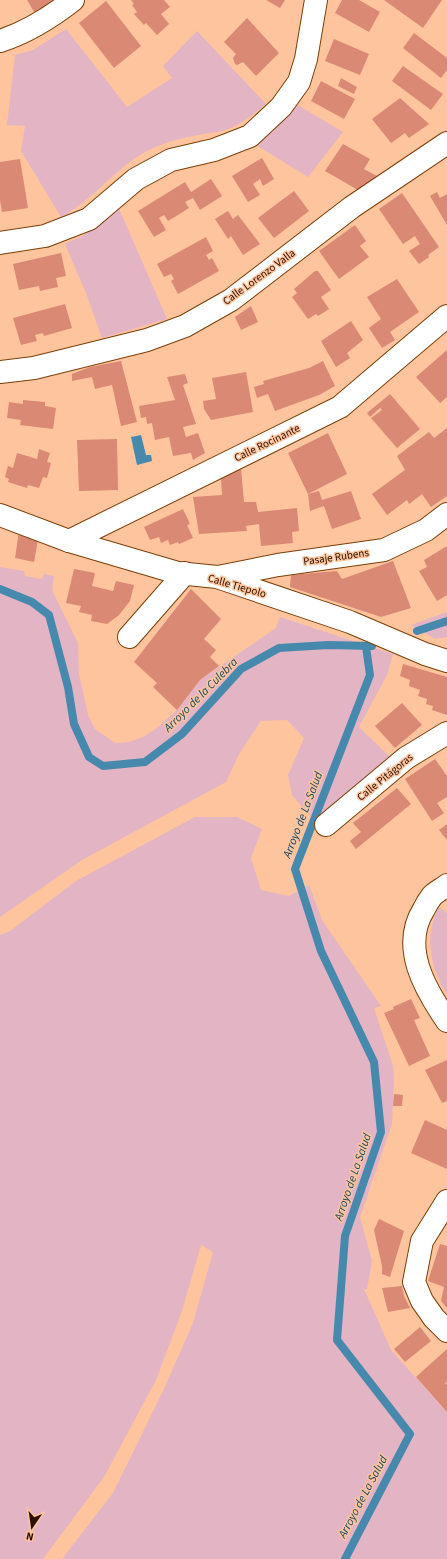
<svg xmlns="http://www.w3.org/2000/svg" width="447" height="1559" font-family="'Source Sans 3',sans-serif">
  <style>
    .green { fill: #e3b4c4 }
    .water { fill: #4789ad }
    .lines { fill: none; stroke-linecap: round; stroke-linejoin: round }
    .stream { stroke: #4789ad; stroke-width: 8 }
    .building { fill: #da8974 }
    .minor-casing { stroke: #7c3f07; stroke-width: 24 }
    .minor { stroke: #fff; stroke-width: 22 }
    .labels { text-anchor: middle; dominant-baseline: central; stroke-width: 3; stroke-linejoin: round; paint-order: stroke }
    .street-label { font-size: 11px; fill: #2a1000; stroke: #fec49e }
    .water-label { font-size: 12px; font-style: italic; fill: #134762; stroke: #fec49e }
  </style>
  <rect width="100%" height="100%" fill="#fec49e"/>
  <!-- green -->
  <g class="green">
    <path d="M66,29L127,107L172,78L163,66L197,31L266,104C252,115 235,130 216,132C194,135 169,140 149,150C115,167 94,200 61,217L21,151L25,126L7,125L15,55L33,50Z"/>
    <polygon points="296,104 343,132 308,177 256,145 274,129"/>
    <polygon points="118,206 167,319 102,338 86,293 65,244 84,235"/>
    <polygon points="0,567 24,571 25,576 42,579 44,574 54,576 52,590 78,643 79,674 88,715 95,729 115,743 129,742 143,737 157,728 177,710 200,680 276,628 280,617 393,654 387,675 359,727 393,760 315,822 292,795 288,775 304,738 287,720 261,721 239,754 226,782 82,860 0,917"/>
    <polygon points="447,612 447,637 435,639 411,625"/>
    <polygon points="195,817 237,817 262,829 251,858 261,890 289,896 309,885 322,920 381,1006 374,1008 393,1066 394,1077 392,1124 360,1217 372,1261 367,1289 364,1289 391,1350 447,1412 447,1559 62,1559 113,1493 163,1391 193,1323 213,1252 201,1245 182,1311 156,1380 104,1477 43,1559 0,1559 0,935 10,931 76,881"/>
    <path d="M439,907L447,913V995C431,969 423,935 439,907Z"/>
  </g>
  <!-- water -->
  <polygon class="water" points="141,435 146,455 151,455 152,461 137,465 131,437"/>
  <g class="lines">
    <!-- stream -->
    <g class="stream">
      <polyline points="0,589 32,602 49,615 68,687 74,724 89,757 103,766 145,762 182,734 241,669 279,648 328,645 372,646"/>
      <polyline points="417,631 447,621"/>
      <polyline points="345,1559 410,1434 337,1340 345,1236 381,1132 374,1062 321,951 295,869 370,675 366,647"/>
    </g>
  </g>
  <!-- building -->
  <g class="building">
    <polygon points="27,0 56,0 36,15"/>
    <polygon points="131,0 164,0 170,7 161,14 169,24 157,35 146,23 144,25 134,14 137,12 132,5 134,4"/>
    <polygon points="266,0 285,0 280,8"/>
    <polygon points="342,0 359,0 380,12 369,32 335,13"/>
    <polygon points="384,0 442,0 423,28"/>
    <polygon points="106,1 141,46 114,68 79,23"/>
    <polygon points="247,18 279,53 256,76 243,62 237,65 235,64 233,58 236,54 224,42"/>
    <polygon points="414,33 447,58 447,70 441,78 403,48"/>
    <polygon points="334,39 369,54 360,75 325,61"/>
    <polygon points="403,66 443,94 431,110 392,81"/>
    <polygon points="341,78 357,87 354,94 338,86"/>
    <polygon points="321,81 355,99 344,119 311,101"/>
    <polygon points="400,98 429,124 409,138 405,133 391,143 372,119"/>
    <polygon points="343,144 370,159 364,169 377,176 358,190 325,171"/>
    <polygon points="262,158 274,179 263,186 260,179 253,184 260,195 248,202 232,176"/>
    <polygon points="20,159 28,208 2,212 0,200 0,162"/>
    <polygon points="211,179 222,196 200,210 193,198 185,202 189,208 178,215 168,221 164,215 159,218 166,230 154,237 138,211 185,182 191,192"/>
    <polygon points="294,191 309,211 274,238 258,218"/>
    <polygon points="437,192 440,198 447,194 447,225 430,196"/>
    <polygon points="402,193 439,247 428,255 429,257 419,264 409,251 420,244 415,236 403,244 379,209"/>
    <polygon points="228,211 233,219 238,215 260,244 243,255 231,236 228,239 215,219"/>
    <polygon points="355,225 366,241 360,246 369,257 339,279 319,251"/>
    <polygon points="206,237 213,251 206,255 209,260 212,258 219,271 178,294 171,281 174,279 171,274 164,277 157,264"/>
    <polygon points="61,253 66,276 56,278 58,287 40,291 39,286 19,290 13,264"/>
    <polygon points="315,271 318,271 331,290 321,297 329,309 318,316 316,314 308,319 292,297 297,293 294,289"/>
    <polygon points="397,279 419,312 390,332 395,340 382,348 369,328 381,319 367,297"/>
    <polygon points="65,304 72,328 44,336 43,333 35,335 37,341 21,345 13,318"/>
    <polygon points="251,306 258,322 241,330 235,317"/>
    <polygon points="351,321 363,340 347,353 350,358 336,367 321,341"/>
    <polygon points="447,350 447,397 440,403 416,377"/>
    <polygon points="121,361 137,422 121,426 112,385 95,389 92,377 72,381 72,374 90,367"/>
    <polygon points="323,361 335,386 319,395 275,411 268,394 257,398 254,387 264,384 263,381 309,368"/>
    <polygon points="246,372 253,412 211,420 204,409 203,401 216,399 212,378"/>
    <polygon points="185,374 188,383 183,385 196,424 183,427 186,437 198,433 205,453 193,460 191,453 173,456 169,437 155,440 152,423 147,424 146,417 141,418 139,406 175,400 167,377"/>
    <polygon points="390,394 420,429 397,448 371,418 382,410 380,408 370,417 367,413"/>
    <polygon points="23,400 45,402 45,406 56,408 53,429 20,425 21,420 7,418 9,402 23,404"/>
    <polygon points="447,428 447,496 431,507 422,494 409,504 407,500 387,515 372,494 405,470 397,456 429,432 434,438"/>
    <polygon points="328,433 347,474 308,494 319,491 322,500 351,491 361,519 332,529 324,506 310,511 308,494 288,453"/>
    <polygon points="117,439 118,490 79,491 77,440"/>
    <polygon points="39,449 50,453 47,462 51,463 47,478 43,477 39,488 28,485 27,488 8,482 9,479 5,477 8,466 13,468 17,453 37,459"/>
    <polygon points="241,468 244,502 256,502 258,512 297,508 299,531 292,532 293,543 261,546 259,524 246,526 247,531 199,534 193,497 222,495 221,478"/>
    <polygon points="183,509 190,524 187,525 193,538 179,544 178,542 170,545 168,540 161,543 159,537 150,540 144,527"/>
    <polygon points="19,531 38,540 34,562 15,558"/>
    <polygon points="447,546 447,595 437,601 419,571 427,567 424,560"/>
    <polygon points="393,561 411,608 381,617 290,587 291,575 337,571 342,579"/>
    <polygon points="74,569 95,573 92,586 113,591 116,581 134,585 130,601 119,615 107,624 91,621 92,615 79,612 81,606 66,603"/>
    <polygon points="191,589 221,619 204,639 216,650 210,657 219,666 200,680 177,710 153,687 157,683 134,662"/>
    <polygon points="403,664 447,677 447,715 432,710 433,706 426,704 427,699 418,696 420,690 409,686 410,680 400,676"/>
    <polygon points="402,703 422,725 395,748 375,726"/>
    <polygon points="435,759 447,776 447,797 437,803 444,813 432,821 405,779"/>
    <polygon points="397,788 411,804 356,849 350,841 361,832 353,823"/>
    <polygon points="447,824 447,840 439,830"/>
    <polygon points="411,999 420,1018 414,1020 430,1056 409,1066 384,1013 394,1009 393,1007"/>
    <polygon points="447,1060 447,1101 442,1103 425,1070"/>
    <polygon points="394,1094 403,1095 402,1106 393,1106"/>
    <polygon points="425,1120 447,1130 447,1169 411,1153"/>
    <polygon points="379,1219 404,1231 390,1277 382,1274 382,1266 374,1230"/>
    <polygon points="440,1244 447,1246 447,1308 441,1301 444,1287 428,1281"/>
    <polygon points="402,1286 404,1296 410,1308 388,1312 382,1288"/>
    <polygon points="420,1327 431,1341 405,1362 394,1349"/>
    <polygon points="447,1349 447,1382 445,1383 447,1385 447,1412 416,1377"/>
  </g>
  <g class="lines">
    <!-- minor casing -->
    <g class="minor-casing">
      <g id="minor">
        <path d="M0,41C28,32 50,18 73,0"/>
        <polyline points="0,243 45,236 89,219 136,179 171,160 214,150 250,136 281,107 299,82 306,59 316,0"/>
        <polyline points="0,372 34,368 147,340 185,326 231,300 352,207 447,143"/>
        <polyline points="0,515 69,541 178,573 217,577 350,622 425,654 447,661"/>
        <polyline points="69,541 340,407 447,316"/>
        <polyline points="218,577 278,565 384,550 426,530 447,514"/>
        <polyline points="129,637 185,573"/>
        <polyline points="326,825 406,758 447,733"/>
        <path d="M447,885C442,889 436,892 432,896C429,900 426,905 424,909C400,947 425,989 447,1021"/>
        <polyline points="447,1201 422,1241 414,1282 422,1301 434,1318 447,1331"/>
      </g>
    </g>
    <!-- minor -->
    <use href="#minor" class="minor"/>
  </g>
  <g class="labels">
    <!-- street labels -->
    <g class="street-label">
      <text transform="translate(259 277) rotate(-36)">Calle Lorenzo Valla</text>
      <text transform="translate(267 443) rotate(-26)">Calle Rocinante</text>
      <text transform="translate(336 557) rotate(-8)">Pasaje Rubens</text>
      <text transform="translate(237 586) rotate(16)">Calle Tiepolo</text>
      <text transform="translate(385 777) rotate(-39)">Calle Pitágoras</text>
    </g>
    <!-- water labels -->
    <g class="water-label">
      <text transform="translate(201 695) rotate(-45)">Arroyo de la Culebra</text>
      <text transform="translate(303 815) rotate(-69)">Arroyo de La Salud</text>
      <text transform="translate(353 1177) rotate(-71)">Arroyo de La Salud</text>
      <text transform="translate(363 1497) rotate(-62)">Arroyo de La Salud</text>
    </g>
  </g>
  <!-- north arrow -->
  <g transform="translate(32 1527) rotate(193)" stroke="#fec49e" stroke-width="3" paint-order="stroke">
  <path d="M0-3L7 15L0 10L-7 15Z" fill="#2a1000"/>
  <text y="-6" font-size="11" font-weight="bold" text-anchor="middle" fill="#2a1000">N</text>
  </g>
</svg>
